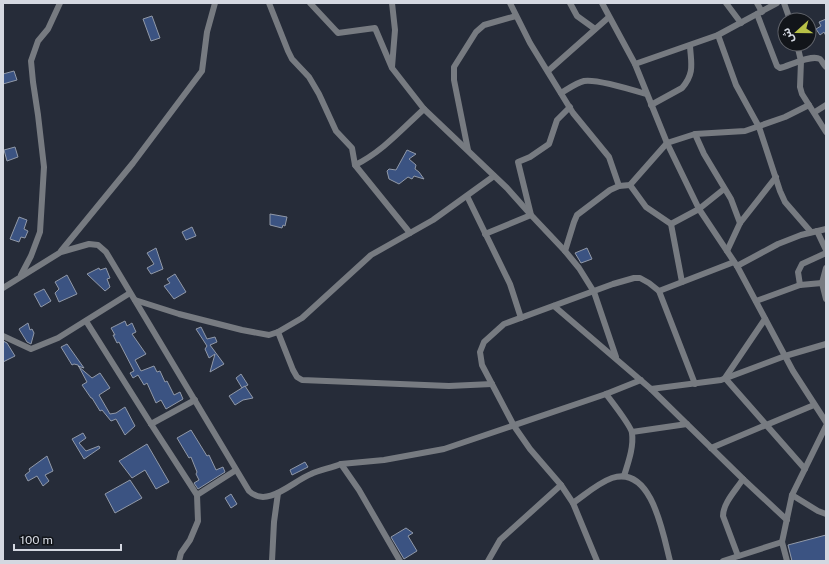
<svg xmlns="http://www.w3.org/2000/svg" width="829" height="564" font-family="'Public Sans','Noto Sans Arabic',sans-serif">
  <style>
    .building { fill: #3b5382; stroke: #9199a8 }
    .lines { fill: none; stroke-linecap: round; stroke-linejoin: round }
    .street { stroke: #777b81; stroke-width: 6 }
  </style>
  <rect width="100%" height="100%" fill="#262c39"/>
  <!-- building -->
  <g class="building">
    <polygon points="152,16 160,38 151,41 143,19"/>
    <polygon points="826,19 826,36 824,32 820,35 816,29 821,26 819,22"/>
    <polygon points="14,71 17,80 3,84 3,74"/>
    <polygon points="15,147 18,157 7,161 4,150"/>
    <polygon points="407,150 416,154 409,159 416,165 415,169 419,172 424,179 414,176 412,179 408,177 399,184 389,179 387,171 389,169 396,170"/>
    <polygon points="270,214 287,217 285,226 283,225 282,228 270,225"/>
    <polygon points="19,217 27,220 24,229 28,231 25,238 21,237 19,242 10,239"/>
    <polygon points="192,227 196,236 186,240 182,232"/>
    <polygon points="156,248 163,269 151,274 147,268 154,264 147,253"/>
    <polygon points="587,248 592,259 581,263 575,253"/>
    <polygon points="99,268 100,270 106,268 110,278 107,279 110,287 105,291 87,274"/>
    <polygon points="175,274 186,292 174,299 164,286 170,283 167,279"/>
    <polygon points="67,275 77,294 59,302 55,293 59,289 55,282"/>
    <polygon points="44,289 51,301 41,307 34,294"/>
    <polygon points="125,321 127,326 132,323 136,332 132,334 146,354 135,360 141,371 154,366 157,372 160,371 165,382 167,381 174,395 180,392 183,399 166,409 161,400 156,403 147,383 144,385 138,375 133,378 130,373 134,371 119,342 117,343 113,335 115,335 111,328"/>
    <polygon points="28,323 30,330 32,329 34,333 31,344 27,342 19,329"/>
    <polygon points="201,327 207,339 215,337 217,342 210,345 224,364 210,372 215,354 209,358 205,349 207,346 196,329"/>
    <polygon points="3,341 7,343 15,356 3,362"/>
    <polygon points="67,344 84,368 78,366 92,378 100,373 110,388 99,395 110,414 116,413 125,407 135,426 125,435 116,419 111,421 102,410 100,411 92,398 91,398 82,385 87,382 78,365 74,364 72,365 61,347"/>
    <polygon points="241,374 248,385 242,388 236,378"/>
    <polygon points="245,386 253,398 243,400 235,405 229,396"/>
    <polygon points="191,430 207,456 209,455 216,470 223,467 225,472 198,489 194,483 199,480 196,474 197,472 191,457 189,458 177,438"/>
    <polygon points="83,433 86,438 79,443 86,451 99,446 100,448 84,459 72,439"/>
    <polygon points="147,444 169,482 156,489 145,470 132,478 119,461"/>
    <polygon points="47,456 53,471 45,475 49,481 43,486 37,476 28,481 25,475 30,471 29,469"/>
    <polygon points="305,462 308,467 292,475 290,470"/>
    <polygon points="130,480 142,498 115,513 105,494"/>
    <polygon points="231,494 237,504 231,508 225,498"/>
    <polygon points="406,528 413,533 408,536 417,551 404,559 391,537"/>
    <polygon points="826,535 826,561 792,561 788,545"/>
  </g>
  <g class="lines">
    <!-- street -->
    <g class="street">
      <polyline points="269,3 288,51 292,59 309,77 319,94 336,131 352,148 355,165 410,233"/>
      <polyline points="310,3 338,33 375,28 392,68 424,109 507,188 531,215 565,251"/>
      <polyline points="392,3 395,30 392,67"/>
      <polyline points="510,3 530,43 573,113 609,157 619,186"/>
      <polyline points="570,3 577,16 595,29"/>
      <polyline points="602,3 635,64 667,143 699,209 737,266 793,371 826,422"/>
      <polyline points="726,3 741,23"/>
      <polyline points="757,3 762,12"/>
      <polyline points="784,3 790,20"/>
      <path d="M757,14L777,66L780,68C789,66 811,54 820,59C822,61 824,65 826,67"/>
      <polyline points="718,35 736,85 759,127 780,191 785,202 811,232"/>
      <polyline points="797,44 801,61 800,87 802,94 826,132"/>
      <polyline points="635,64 718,35 777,3"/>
      <polyline points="548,71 609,17"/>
      <path d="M561,93C568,89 576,83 584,81C596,79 633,90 646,94"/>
      <path d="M651,105L682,88C695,73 691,63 690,46"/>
      <polyline points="815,112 826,105"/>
      <polyline points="695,134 704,154 731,199 740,223"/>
      <polyline points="468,150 454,80 454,67 476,32 484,25 516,16"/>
      <path d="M355,165C382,152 402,129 424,109"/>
      <polyline points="630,185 646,207 671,224 682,282"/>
      <polyline points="467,196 510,284 521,318"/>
      <polyline points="671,224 699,209 724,189"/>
      <polyline points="817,231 826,250"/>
      <polyline points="485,234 531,215 518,162 530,157 549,144 557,120 570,107"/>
      <polyline points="61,251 133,163 202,71 207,32 215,3"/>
      <polyline points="727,251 740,223 776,177"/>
      <polyline points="737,266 778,244 801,235 826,229"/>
      <polyline points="826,268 822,283 826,299"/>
      <polyline points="21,275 31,256 40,232 44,167 38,115 33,82 31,61 38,41 48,29 60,3"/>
      <polyline points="800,285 798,272 802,264 826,253"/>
      <path d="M3,288L61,252L89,244L98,245L106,252L249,491C267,509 293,481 311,474C320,470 331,468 341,464L359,490L400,561"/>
      <polyline points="659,291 734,262"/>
      <polyline points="135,300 179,314 242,330 269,335 278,332 302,318 371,255 433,220 494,176"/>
      <polyline points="756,301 800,285 822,283"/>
      <polyline points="554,306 651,389 743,479 787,520"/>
      <polyline points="765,319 725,378 805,469"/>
      <polyline points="86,321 151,424 197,495 198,521 190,540 181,553 179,561"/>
      <polyline points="278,332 293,370 297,377 302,380 449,386 492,384"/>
      <polyline points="3,336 31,349 58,338 130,293"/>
      <polyline points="616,357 594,292 579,268 565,251 574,222 577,215 610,190 619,186 630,185 667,143 695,134 745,131 785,117 809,105"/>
      <polyline points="651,389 721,380 785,356 826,344"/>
      <path d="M606,394C612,402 631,426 632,433C634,447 628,463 624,476"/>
      <polyline points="151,424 195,400"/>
      <polyline points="632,432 687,424"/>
      <polyline points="711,448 814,405"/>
      <polyline points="341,464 384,460 444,449 606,394 641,380"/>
      <polyline points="197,495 236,470"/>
      <polyline points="792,495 818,511 826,514"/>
      <path d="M573,503C586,494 598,483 612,478C652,465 663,534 670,561"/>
      <path d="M738,556L723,516C723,503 736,490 743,479"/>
      <polyline points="272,561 274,522 278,493"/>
      <polyline points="488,561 500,540 561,485"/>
      <polyline points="597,561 573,503 561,485 530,449 514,426 482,365 480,352 484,342 504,324 613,284 634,278 640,278 649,283 659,291 695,384"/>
      <polyline points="723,561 782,542"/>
      <polyline points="787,561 782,542 792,495 826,426"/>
    </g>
  </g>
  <!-- border -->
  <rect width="829" height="564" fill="none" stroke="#d4d8e1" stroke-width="8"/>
  <!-- north arrow -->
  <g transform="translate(797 32) rotate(249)"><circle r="19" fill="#12151a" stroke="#60636a"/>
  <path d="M0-3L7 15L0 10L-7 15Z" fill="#b8c147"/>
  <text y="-6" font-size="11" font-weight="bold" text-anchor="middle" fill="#d4d8e1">ش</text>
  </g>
  <!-- scale -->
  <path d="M14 544v6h107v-6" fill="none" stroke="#d4d8e1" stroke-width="2"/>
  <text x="20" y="544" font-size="12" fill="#d4d8e1" stroke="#12151a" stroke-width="3" paint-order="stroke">100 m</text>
</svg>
